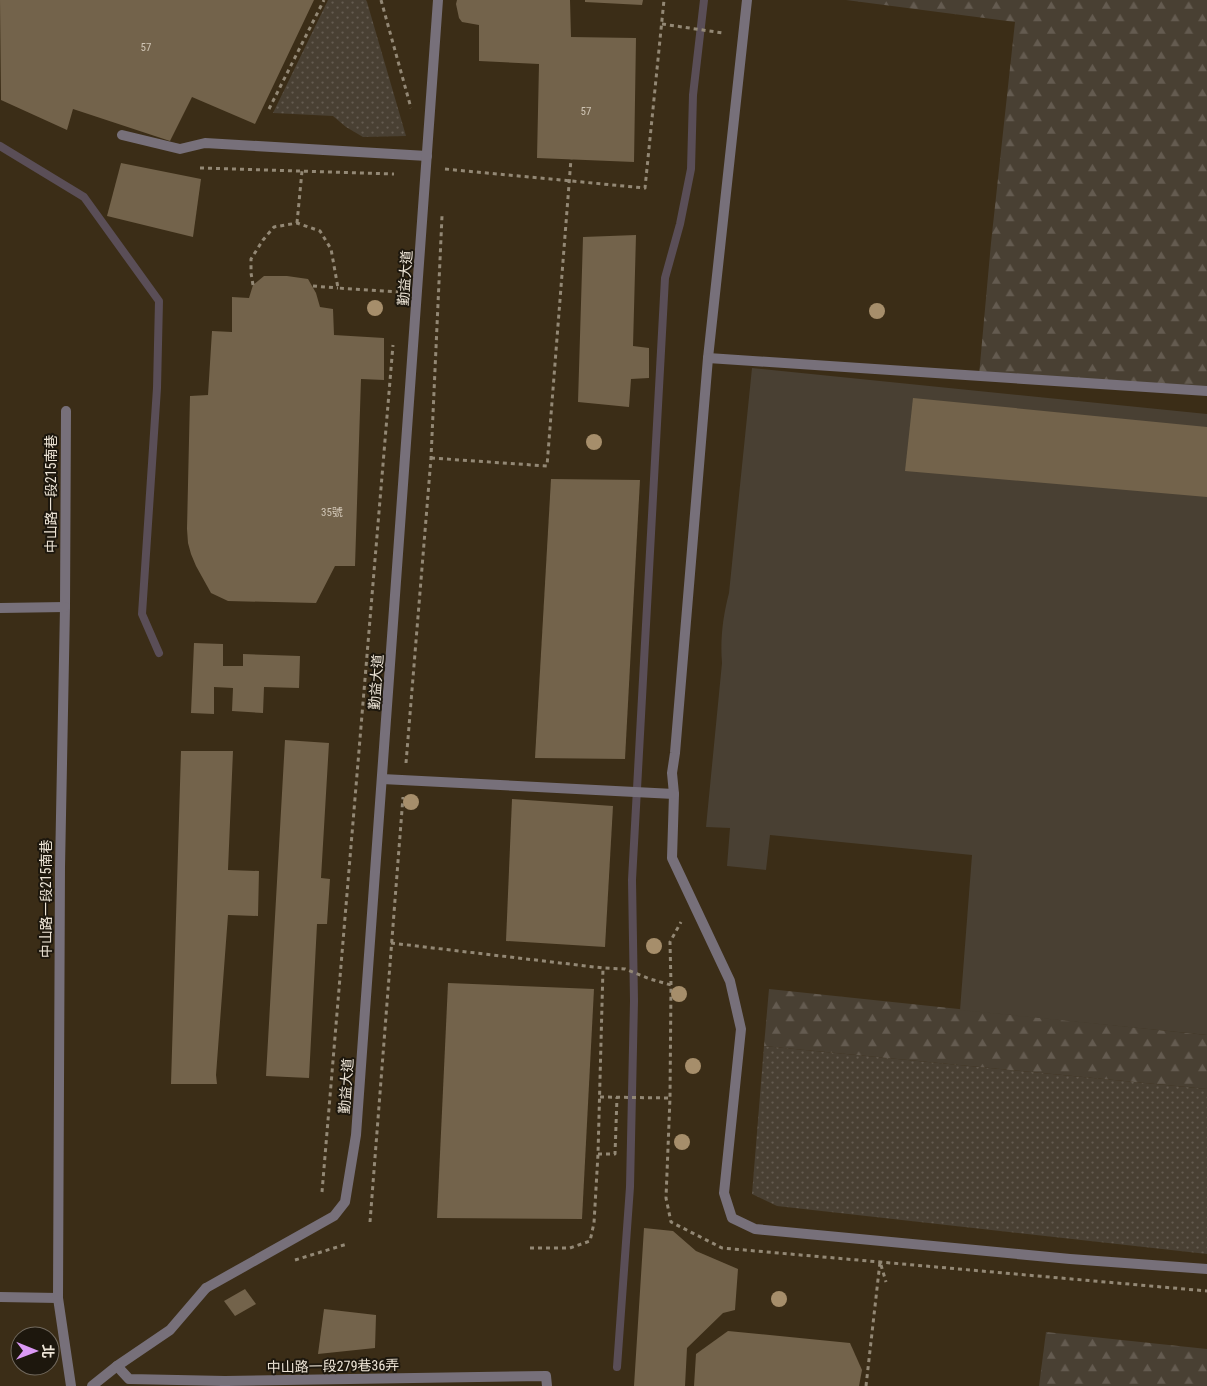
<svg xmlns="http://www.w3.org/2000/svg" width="1207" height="1386" font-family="'Roboto Condensed','Noto Sans TC',sans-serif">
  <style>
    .grass { fill: url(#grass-dots) }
    .forest { fill: url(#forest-firs) }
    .pitch { fill: #494033 }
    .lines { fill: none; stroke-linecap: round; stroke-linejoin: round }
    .stream { stroke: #5a4e57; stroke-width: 8 }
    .building { fill: #73634b }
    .path { stroke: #938875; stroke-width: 3; stroke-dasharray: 4 4; stroke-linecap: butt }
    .lane { stroke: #77707a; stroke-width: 10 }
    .street { stroke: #77707a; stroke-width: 10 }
    .tree { fill: #a68e6b }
    .labels { text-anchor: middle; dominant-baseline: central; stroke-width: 4; stroke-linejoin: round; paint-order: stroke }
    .number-label { font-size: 11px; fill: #cfc4b4 }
    .street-label { font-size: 14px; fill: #eee5d7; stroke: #1d170d }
  </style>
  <defs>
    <pattern id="grass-dots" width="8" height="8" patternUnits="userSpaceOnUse" patternTransform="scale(1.25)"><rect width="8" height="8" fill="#494033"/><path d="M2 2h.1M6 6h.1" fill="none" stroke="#645b50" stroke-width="1.8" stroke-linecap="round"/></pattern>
    <pattern id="forest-firs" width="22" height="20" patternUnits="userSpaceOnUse" patternTransform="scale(1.25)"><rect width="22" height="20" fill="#494033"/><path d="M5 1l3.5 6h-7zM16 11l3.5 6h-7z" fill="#645b50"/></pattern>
  </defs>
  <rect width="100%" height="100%" fill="#3b2d17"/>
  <!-- grass -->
  <g class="grass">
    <polygon points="328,0 366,0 367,2 406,136 363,137 346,127 333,116 273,113"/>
    <polygon points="764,1046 1207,1089 1207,1254 777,1206 752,1194"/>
  </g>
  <!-- forest -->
  <g class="forest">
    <polygon points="846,0 1207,0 1207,391 979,375 991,243 1015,22"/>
    <polygon points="769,989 1207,1035 1207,1089 764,1046"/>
    <polygon points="1046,1332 1207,1349 1207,1386 1039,1386"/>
  </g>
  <!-- pitch -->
  <path class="pitch" d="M752,368L1207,414V1035L960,1010L972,855L770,835L766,870L727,866L730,828L706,827L722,663C720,639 723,616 729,593Z"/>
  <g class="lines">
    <!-- stream -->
    <g class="stream">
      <polyline points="0,146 84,197 159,301 157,388 142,614 159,653"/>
      <polyline points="617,1367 630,1187 634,1001 632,880 665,278 680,224 691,169 693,95 704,0"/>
    </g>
  </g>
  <!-- building -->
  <g class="building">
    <polygon points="0,0 314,0 255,124 192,97 170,141 73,109 67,130 1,100"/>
    <polygon points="457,0 570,0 571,37 636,38 634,162 537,158 539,64 479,61 479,25 462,22 459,18 456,4"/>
    <polygon points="585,0 643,0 642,5 585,2"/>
    <polygon points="121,163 201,179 193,237 107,216"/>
    <polygon points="636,235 633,346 649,348 649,378 631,379 629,407 578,402 583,237"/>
    <polygon points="264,276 287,276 308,279 316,293 320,307 333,309 334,335 384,338 384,380 361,379 355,566 335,566 316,603 228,601 211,593 196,566 191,554 188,543 187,529 190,396 208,395 212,331 232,332 232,297 249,298 253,285"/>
    <polygon points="913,398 1207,427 1207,497 905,471"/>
    <polygon points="551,479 640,480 625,759 535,758"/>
    <polygon points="194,643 223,644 223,666 243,666 243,654 300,656 299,688 264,687 263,713 232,711 233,688 214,687 214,714 191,713"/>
    <polygon points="285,740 329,743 321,878 330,879 327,924 317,924 309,1078 266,1076"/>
    <polygon points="181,751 233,751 228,870 259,871 258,916 228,915 216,1075 217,1084 171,1084"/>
    <polygon points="512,799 613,806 605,947 506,941"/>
    <polygon points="448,983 594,989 582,1219 437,1218"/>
    <polygon points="644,1228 673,1231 696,1251 738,1269 735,1310 723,1313 687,1348 685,1386 634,1386"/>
    <polygon points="245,1289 256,1304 235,1316 224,1301"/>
    <polygon points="324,1309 376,1315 375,1348 318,1354"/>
    <polygon points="728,1331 850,1343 862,1370 859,1386 694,1386 696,1354"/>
  </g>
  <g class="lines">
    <!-- path -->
    <g class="path">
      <polyline points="381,0 411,108"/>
      <polyline points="662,24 723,33"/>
      <polyline points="269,109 324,0"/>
      <polyline points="200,168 394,174"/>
      <polyline points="445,169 645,188 664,0"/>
      <polyline points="297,223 302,171"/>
      <polyline points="253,285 251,273 251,259 263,240 274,227 297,223 320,231 331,249 338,288 398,292"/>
      <polyline points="313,286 338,288"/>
      <polyline points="431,458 547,466 571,159"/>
      <polyline points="406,763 431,458 442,216"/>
      <polyline points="391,943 603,968 625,969 650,979 671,985 670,1098 666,1198 671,1222 722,1248 1207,1291"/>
      <polyline points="671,985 670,942 681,922"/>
      <polyline points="600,1097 670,1098"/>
      <polyline points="598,1154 615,1154 617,1097"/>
      <polyline points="322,1192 393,345"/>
      <polyline points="370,1222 403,797"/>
      <polyline points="530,1248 570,1248 590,1241 594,1223 598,1154 603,968"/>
      <polyline points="295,1260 347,1244"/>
      <polyline points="881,1265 886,1282"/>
      <polyline points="866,1386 880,1262"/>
    </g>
    <!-- lane -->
    <g class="lane">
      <polyline points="747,0 708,358 675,753 672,773 674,794 672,858 730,981 741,1029 724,1193 732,1218 755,1229 1070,1259 1207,1269"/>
      <polyline points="122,135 180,149 205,143 427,156"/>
      <polyline points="708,358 1207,391"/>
      <polyline points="382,779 674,794"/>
      <polyline points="206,1288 334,1216 345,1202 356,1135 438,0"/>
      <polyline points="0,1297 58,1298"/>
      <polyline points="117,1366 129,1379 225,1381 546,1376 547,1386"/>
    </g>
    <!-- street -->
    <g class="street">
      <polyline points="66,411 65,607 60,868 58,1298 71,1386"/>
      <polyline points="0,608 65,607"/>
      <polyline points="225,1381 225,1386"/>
      <polyline points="92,1386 117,1366 170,1330 206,1288"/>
    </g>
  </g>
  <!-- trees -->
  <g class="tree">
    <circle cx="375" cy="308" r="8"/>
    <circle cx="877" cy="311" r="8"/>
    <circle cx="594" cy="442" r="8"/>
    <circle cx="411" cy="802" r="8"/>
    <circle cx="654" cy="946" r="8"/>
    <circle cx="679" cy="994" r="8"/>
    <circle cx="693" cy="1066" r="8"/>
    <circle cx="682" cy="1142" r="8"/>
    <circle cx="779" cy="1299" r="8"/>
  </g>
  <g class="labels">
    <!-- number labels -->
    <g class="number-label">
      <text x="146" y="47">57</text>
      <text x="586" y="111">57</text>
      <text x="332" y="512">35號</text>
    </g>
    <!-- street labels -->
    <g class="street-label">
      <text transform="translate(405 278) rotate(-86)">勤益大道</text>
      <text transform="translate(51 494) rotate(-90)">中山路一段215南巷</text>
      <text transform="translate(376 682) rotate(-86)">勤益大道</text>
      <text transform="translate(46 899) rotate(-90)">中山路一段215南巷</text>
      <text transform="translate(346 1086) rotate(-86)">勤益大道</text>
      <text transform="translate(333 1366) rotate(-1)">中山路一段279巷36弄</text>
    </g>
  </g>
  <!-- north arrow -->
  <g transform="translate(35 1351) rotate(91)"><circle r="24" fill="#1d170d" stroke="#71695e"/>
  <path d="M0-4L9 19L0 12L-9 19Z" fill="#db99f5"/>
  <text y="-8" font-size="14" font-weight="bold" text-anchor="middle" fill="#eee5d7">北</text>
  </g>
</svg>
